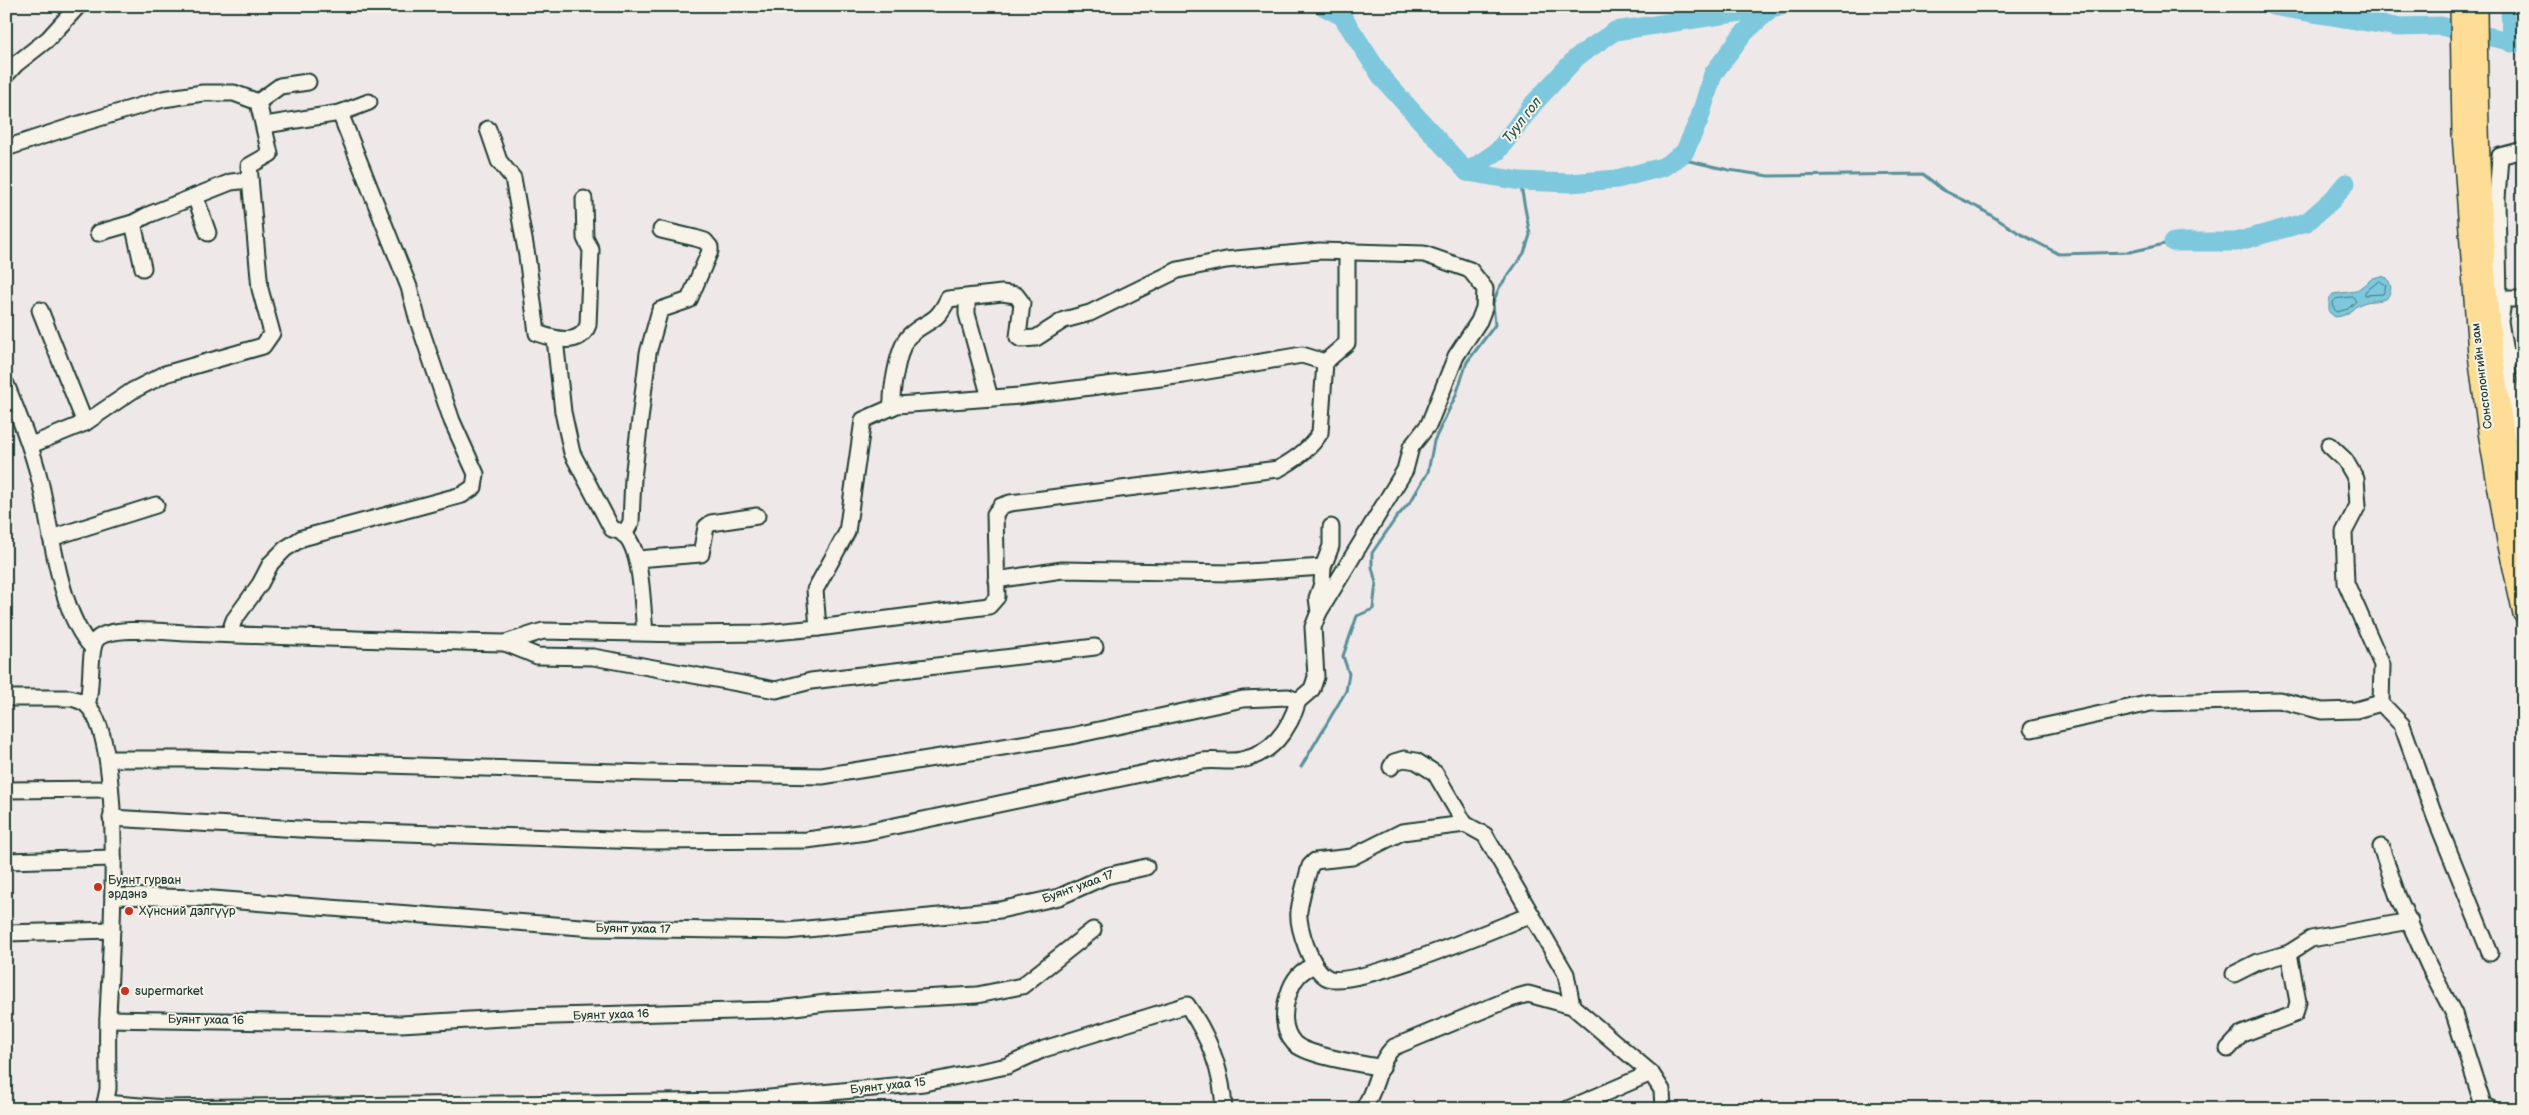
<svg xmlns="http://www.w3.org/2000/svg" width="2529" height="1115" font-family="'Balsamiq Sans',sans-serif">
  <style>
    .water { fill: #7dc8dd; stroke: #579099 }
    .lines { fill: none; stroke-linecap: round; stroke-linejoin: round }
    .shore { stroke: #457578; stroke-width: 1 }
    .stream { stroke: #579099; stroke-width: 3 }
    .river { stroke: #7dc8dd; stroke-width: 19 }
    .minor-casing { stroke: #1f3d34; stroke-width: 19 }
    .major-casing { stroke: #1f3d34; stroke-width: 22 }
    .minor { stroke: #f7f3e8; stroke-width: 15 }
    .major { stroke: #fedd96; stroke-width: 19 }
    .poi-dot { fill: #c8321e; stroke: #f7f3e8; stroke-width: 2 }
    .labels { text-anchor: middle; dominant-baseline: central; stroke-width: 4; stroke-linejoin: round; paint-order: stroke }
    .street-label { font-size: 12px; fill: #1f3d34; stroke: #f7f3e8 }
    .poi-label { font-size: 12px; fill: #1f3d34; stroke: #f7f3e8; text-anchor: start }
    .water-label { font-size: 14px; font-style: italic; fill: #325956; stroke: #f7f3e8 }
  </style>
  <rect width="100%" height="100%" fill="#efe8e9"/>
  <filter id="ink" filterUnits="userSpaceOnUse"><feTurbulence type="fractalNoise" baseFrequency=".02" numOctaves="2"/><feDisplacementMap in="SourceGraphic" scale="10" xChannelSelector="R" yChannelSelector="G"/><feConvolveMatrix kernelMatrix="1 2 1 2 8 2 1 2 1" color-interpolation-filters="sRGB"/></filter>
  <g filter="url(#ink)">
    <!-- water -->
    <path class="water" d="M2381,276L2387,278C2392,286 2392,290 2387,298C2379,302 2371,300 2363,303C2351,307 2351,316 2335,317L2329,312V299L2333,294L2356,291L2373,278Z"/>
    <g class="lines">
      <!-- shore -->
      <g class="shore">
        <polygon points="2380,281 2386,286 2383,294 2365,295 2365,292"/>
        <polygon points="2353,297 2356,301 2348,309 2337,312 2334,309 2333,302 2336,299"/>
      </g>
      <!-- stream -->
      <g class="stream">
        <polyline points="1676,158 1729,170 1769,176 1923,174 1943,190 1981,209 2019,233 2059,254 2130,252 2173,242"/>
        <polyline points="1301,767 1346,691 1349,674 1343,656 1357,616 1373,609 1376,583 1372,567 1372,553 1396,518 1411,501 1428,472 1434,441 1456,395 1467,362 1495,325 1493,303 1499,288 1524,253 1530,235 1520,181"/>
      </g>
      <!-- river -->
      <g class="river">
        <polyline points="1323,6 1342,16 1383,79 1467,172 1498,151 1534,103 1577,57 1615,31 1781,6"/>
        <polyline points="2272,6 2397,27 2440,26 2523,44"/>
        <polyline points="2510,6 2511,43"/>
        <polyline points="1467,172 1520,181 1570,183 1617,179 1663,167 1684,153 1699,120 1713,74 1742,35 1770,9"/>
        <polyline points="2173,242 2236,242 2307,222 2332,200 2346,183"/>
      </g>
      <!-- minor casing -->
      <g class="minor-casing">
        <g id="minor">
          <polyline points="6,75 16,64 48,39 78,6"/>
          <polyline points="258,102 280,86 308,82"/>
          <polyline points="265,125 340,113 369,102"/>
          <path d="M488,129L499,161L513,178L527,256L537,333C554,339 580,347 588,325L591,250L585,238L584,199"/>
          <polyline points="6,148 76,125 163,99 203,93 234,93 258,102"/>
          <polyline points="2523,150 2500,156 2497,199 2499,299 2502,309 2500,321 2512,398 2523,442"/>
          <polyline points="195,196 208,233"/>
          <polyline points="133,223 143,268"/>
          <polyline points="98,233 133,223 148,215 231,182 250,180"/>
          <polyline points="967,298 967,314 990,398"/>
          <polyline points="2499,299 2523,299"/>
          <polyline points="40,310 85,423"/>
          <path d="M555,339L563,412L572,453L612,529C615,530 620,531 623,533C643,549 642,608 645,632"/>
          <polyline points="2495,357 2523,358"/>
          <path d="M6,384C19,416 32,448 40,481C51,527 59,614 92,647"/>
          <path d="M892,407C891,391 898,347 909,336C927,319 936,325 948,299L1002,293L1016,295L1022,303L1018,337L1021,339L1036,338L1064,320L1090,313L1178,270L1226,260L1319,251L1424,254L1470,270L1485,289L1484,308L1479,321L1456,356L1429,424L1411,447L1405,470L1319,612"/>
          <polyline points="31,445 85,423 132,391 165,374 263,346 272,333 260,289 249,166 270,154 258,102"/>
          <polyline points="2329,445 2345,460 2356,479 2358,505 2344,532 2346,583 2382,665 2381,703 2402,725 2435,817 2490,953"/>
          <polyline points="624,535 631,522 633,478 648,353 660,310 689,300 710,251 710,247 705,241 695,238 661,230"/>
          <polyline points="51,538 156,505"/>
          <polyline points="637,559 701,554 706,527 711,523 757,516"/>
          <polyline points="996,580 1062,570 1232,573 1323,567"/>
          <polyline points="818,628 815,590 847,532 863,420 897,405 1020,396 1184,375 1302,355 1325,362"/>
          <polyline points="229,634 234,620 260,584 271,563 285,549 302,538 462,495 474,487 476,474 452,421 418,321 409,287 340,113"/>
          <polyline points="505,643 537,656 593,657 776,690 811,681 1095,647"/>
          <path d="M6,698H70C75,699 82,701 87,705C127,743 110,958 108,1017C107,1041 108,1065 108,1089L104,1109"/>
          <polyline points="1298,701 1312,689 1316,677 1313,627 1319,612 1317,598 1322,584 1323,567 1331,546 1331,527"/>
          <path d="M87,705C93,687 88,649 97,639C111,625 166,632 186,633C292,637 398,641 505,643L543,631L684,634L763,633L818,628L989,606L997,597L995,514L1001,506L1010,503L1278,469C1295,460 1310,449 1320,433L1325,362L1347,343V251"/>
          <polyline points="2032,729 2151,703 2279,700 2322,711 2356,710 2381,703"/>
          <path d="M108,759H194L648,773L822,776L1071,736L1243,699L1288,697L1298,701C1290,729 1271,755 1241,760C1229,763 1215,759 1202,761L866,832L807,840L643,841L317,830L111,818"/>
          <polyline points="1391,767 1394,762 1404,759 1416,761 1435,773 1465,824 1485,835 1566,974 1572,1006"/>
          <polyline points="6,790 110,789"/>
          <path d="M1465,824L1402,832L1352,857L1315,861L1310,866C1306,881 1301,896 1299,911C1297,927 1312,971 1328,978C1354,989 1497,928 1530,915"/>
          <polyline points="2381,847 2398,897 2429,966 2454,1014 2483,1105 2491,1109"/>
          <polyline points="6,861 113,858"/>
          <polyline points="113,896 200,898 594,928 787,931 1000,910 1059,897 1106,876 1146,867"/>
          <polyline points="6,933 112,930"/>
          <path d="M1314,966C1299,970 1292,982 1288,996C1283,1011 1282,1030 1294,1043C1306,1056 1363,1064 1382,1068"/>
          <polyline points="2234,974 2258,962 2289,953"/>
          <polyline points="108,1019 401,1024 520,1017 771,1010 826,1003 977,995 1022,986 1093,930"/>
          <polyline points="2228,1049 2242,1034 2295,1014 2298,1002 2289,953 2311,939 2410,921"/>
          <path d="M105,1103L164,1108L739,1101L924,1083L1007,1066L1044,1049L1187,1005C1209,1036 1222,1071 1224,1109"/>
          <path d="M1363,1109C1377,1090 1377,1062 1394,1047L1510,999L1528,994L1572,1006L1651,1073L1662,1090L1663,1109"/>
          <polyline points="1568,1109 1651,1073"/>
        </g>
      </g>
      <!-- major casing -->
      <g class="major-casing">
        <g id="major">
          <polyline points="2460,6 2462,134 2478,354 2488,432 2507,541 2523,614"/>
          <path d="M2477,6C2478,109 2480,212 2489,314C2496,392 2509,469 2523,547"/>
        </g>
      </g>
      <!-- minor -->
      <use href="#minor" class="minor"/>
      <!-- major -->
      <use href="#major" class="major"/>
    </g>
  </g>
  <!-- markers -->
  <g class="poi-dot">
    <circle cx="98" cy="887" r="5"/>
    <circle cx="129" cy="911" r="5"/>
    <circle cx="125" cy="991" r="5"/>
  </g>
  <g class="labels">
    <!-- street labels -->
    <g class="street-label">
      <text transform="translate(2482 376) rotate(-97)">Сонсголонгийн зам</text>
      <text transform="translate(1078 887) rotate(-20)">Буянт ухаа 17</text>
      <text transform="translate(633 929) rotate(1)">Буянт ухаа 17</text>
      <text transform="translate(611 1015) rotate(-2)">Буянт ухаа 16</text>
      <text transform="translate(206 1020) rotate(1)">Буянт ухаа 16</text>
      <text transform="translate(888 1086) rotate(-6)">Буянт ухаа 15</text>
    </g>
    <!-- poi labels -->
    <g class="poi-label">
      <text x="108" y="880">Буянт гурван<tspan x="108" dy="14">эрдэнэ</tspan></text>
      <text x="139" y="911">Хүнсний дэлгүүр</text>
      <text x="135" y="991">supermarket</text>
    </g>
    <!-- water labels -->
    <g class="water-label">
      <text transform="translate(1522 120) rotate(-52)">Туул гол</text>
    </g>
  </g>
  <!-- margin -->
  <rect width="2529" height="1115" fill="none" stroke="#f7f3e8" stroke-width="25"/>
  <rect x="12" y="12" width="2504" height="1090" fill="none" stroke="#1f3d34" stroke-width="2" filter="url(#ink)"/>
</svg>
